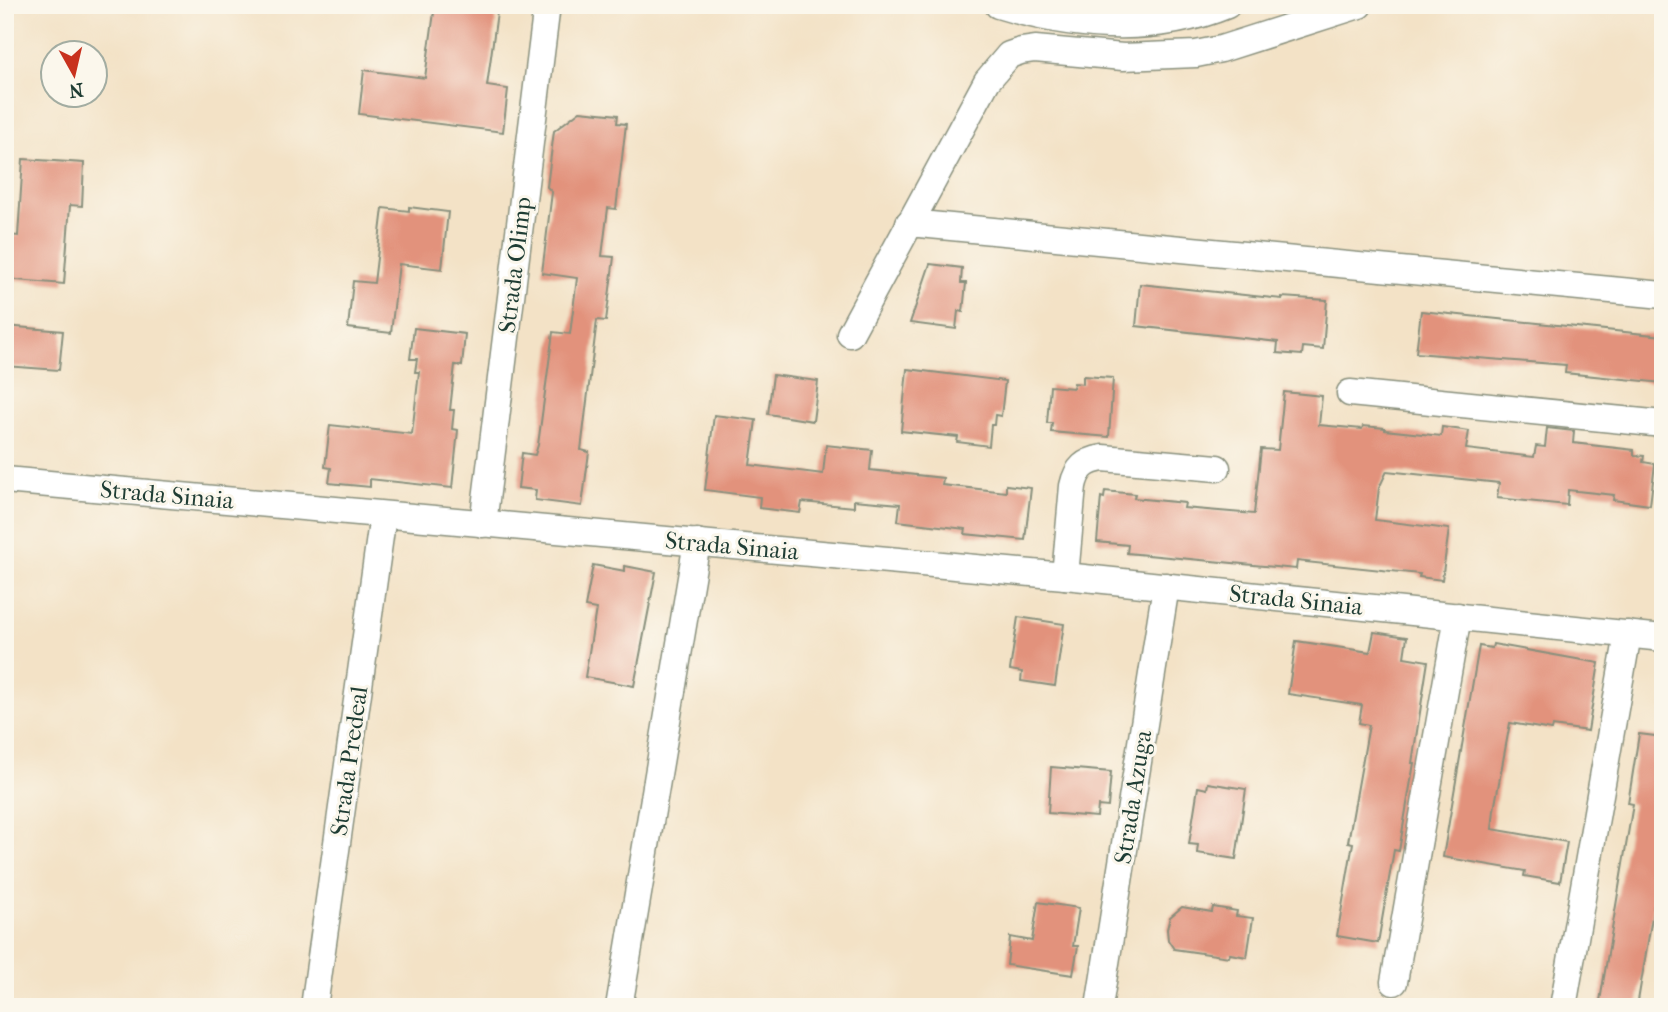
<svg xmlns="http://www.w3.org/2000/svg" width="1668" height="1012" font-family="'IM FELL French Canon',serif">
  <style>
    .building { fill: #e2927b }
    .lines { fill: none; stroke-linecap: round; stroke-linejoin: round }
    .minor-casing { stroke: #89907d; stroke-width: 29 }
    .minor { stroke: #fff; stroke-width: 26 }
    .labels { text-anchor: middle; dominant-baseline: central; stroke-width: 6; stroke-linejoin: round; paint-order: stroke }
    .street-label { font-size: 24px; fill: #1f3d34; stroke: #fbf7ec }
  </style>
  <rect width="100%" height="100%" fill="#fbf7ec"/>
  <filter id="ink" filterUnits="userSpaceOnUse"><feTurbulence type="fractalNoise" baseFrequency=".0143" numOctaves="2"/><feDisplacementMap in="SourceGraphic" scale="14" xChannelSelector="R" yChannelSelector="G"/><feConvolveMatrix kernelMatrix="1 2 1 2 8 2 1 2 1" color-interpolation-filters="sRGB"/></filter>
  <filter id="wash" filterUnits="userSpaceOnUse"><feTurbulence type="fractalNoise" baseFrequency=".00686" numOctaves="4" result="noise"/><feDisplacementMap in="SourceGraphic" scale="28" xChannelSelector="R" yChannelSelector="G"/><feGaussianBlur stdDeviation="1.57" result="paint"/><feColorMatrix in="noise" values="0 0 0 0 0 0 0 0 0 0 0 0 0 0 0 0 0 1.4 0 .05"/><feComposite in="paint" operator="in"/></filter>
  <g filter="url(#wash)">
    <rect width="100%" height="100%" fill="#f3e2c6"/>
    <g id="blocks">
      <!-- building -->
      <g class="building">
        <polygon points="435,5 498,5 487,86 508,89 503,132 359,114 364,70 425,78"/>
        <polygon points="580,111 618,115 617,123 626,124 616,209 608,208 602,256 614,257 606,321 597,320 581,450 589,452 582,506 535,500 536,490 518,488 522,453 535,455 538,445 553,332 570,334 577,278 542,273 552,192 547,187 554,131"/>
        <polygon points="23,159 84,163 82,206 70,205 64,284 5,279 9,235 18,236"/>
        <polygon points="409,207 448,212 442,269 399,264 391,333 348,328 353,281 374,283 383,208 409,211"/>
        <polygon points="930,264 962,268 961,283 966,283 963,312 958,311 956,329 910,323"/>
        <polygon points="1140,284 1282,299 1282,297 1327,300 1323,349 1303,347 1302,355 1277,353 1278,342 1136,326"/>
        <polygon points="1421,311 1663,336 1663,383 1565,373 1566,365 1416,353"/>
        <polygon points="5,326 63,331 59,370 5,366"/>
        <polygon points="414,328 465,334 462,366 455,365 450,410 454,410 452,429 458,430 452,488 370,479 370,487 329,483 331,468 325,467 330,425 412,434 419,372 415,372 417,359 410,359"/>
        <polygon points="907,369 1005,381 1001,416 995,415 994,425 991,425 989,446 957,442 958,437 901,431"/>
        <polygon points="773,375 818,381 813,421 768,414"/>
        <polygon points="1083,376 1113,378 1109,437 1051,432 1052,423 1047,423 1050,386 1073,388 1074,383 1083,384"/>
        <polygon points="1284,392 1322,396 1319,425 1362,429 1363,426 1385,428 1385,430 1441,436 1442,427 1469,431 1466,449 1534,457 1536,446 1545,447 1547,428 1574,431 1573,443 1634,450 1634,455 1644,456 1643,462 1655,464 1650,505 1613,500 1614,495 1568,490 1567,505 1497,498 1499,483 1387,471 1379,488 1375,520 1449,529 1442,580 1419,577 1420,574 1297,561 1296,569 1127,553 1128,545 1097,542 1101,497 1104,498 1105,491 1135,494 1134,498 1185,503 1184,508 1254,514 1261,449 1278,450"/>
        <polygon points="714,415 756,420 750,465 823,474 826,445 872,450 870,470 943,478 942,485 1006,492 1006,485 1031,488 1025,540 965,534 966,529 898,521 900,504 854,500 854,507 802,502 800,513 759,508 760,497 705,490"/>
        <polygon points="593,565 625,571 625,566 656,572 634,686 585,677 596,609 585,607"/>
        <polygon points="1018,617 1064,624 1055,686 1021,681 1022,672 1010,670"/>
        <polygon points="1374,632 1407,637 1404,657 1428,661 1412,763 1414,763 1399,851 1394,850 1378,943 1337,936 1353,843 1348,842 1369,725 1359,723 1362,705 1288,694 1296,641 1370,652"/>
        <polygon points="1493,644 1599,663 1588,731 1553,726 1552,730 1510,723 1494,810 1492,829 1567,842 1560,882 1524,876 1525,871 1443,857 1479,646 1492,648"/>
        <polygon points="1639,734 1663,737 1663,851 1637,1007 1599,1007 1633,804 1628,803"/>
        <polygon points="1051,767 1111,772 1108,807 1098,806 1097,817 1048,813"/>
        <polygon points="1208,783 1246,789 1236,859 1197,853 1198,845 1189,844 1198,787 1207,789"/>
        <polygon points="1038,902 1079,908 1073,946 1078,946 1073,975 1007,965 1010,937 1032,941"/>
        <polygon points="1182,907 1212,912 1213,907 1237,911 1236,916 1253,918 1247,957 1230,954 1229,957 1174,949 1168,940 1167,929 1170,917"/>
      </g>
    </g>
  </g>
  <g filter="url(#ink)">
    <use href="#blocks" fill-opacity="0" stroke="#89907d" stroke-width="2"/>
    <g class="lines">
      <!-- minor casing -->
      <g class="minor-casing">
        <g id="minor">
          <path d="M998,5C1073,28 1152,36 1227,5"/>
          <polyline points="909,223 1663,295"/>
          <polyline points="850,334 987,81 1009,55 1021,51 1035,49 1123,57 1196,54 1221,49 1359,5"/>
          <polyline points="1350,393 1663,424"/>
          <polyline points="5,480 1065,576 1663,638"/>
          <polyline points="483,524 547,5"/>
          <path d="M1065,576L1073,486C1077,468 1085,461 1103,458L1217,468"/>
          <polyline points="1394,982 1458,616"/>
          <polyline points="314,1007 383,515"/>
          <polyline points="619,1007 697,542"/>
          <polyline points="1099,1007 1166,586"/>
          <polyline points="1563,1007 1628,634"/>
        </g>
      </g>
      <!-- minor -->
      <use href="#minor" class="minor"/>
    </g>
  </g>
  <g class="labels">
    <!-- street labels -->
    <g class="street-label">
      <text transform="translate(515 265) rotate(-83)">Strada Olimp</text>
      <text transform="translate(167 495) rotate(5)">Strada Sinaia</text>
      <text transform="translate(732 546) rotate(5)">Strada Sinaia</text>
      <text transform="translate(1296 600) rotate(6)">Strada Sinaia</text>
      <text transform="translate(349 761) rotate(-82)">Strada Predeal</text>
      <text transform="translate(1133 797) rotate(-81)">Strada Azuga</text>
    </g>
  </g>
  <!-- margin -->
  <rect width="1668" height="1012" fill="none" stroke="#fbf7ec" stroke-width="28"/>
  <!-- north arrow -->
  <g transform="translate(74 74) rotate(172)"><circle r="33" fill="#fbf7ec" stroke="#a3ada2" stroke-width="2"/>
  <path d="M0-5L12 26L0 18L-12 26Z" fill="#c8321e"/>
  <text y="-10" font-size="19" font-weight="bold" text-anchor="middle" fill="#1f3d34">N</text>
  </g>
</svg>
